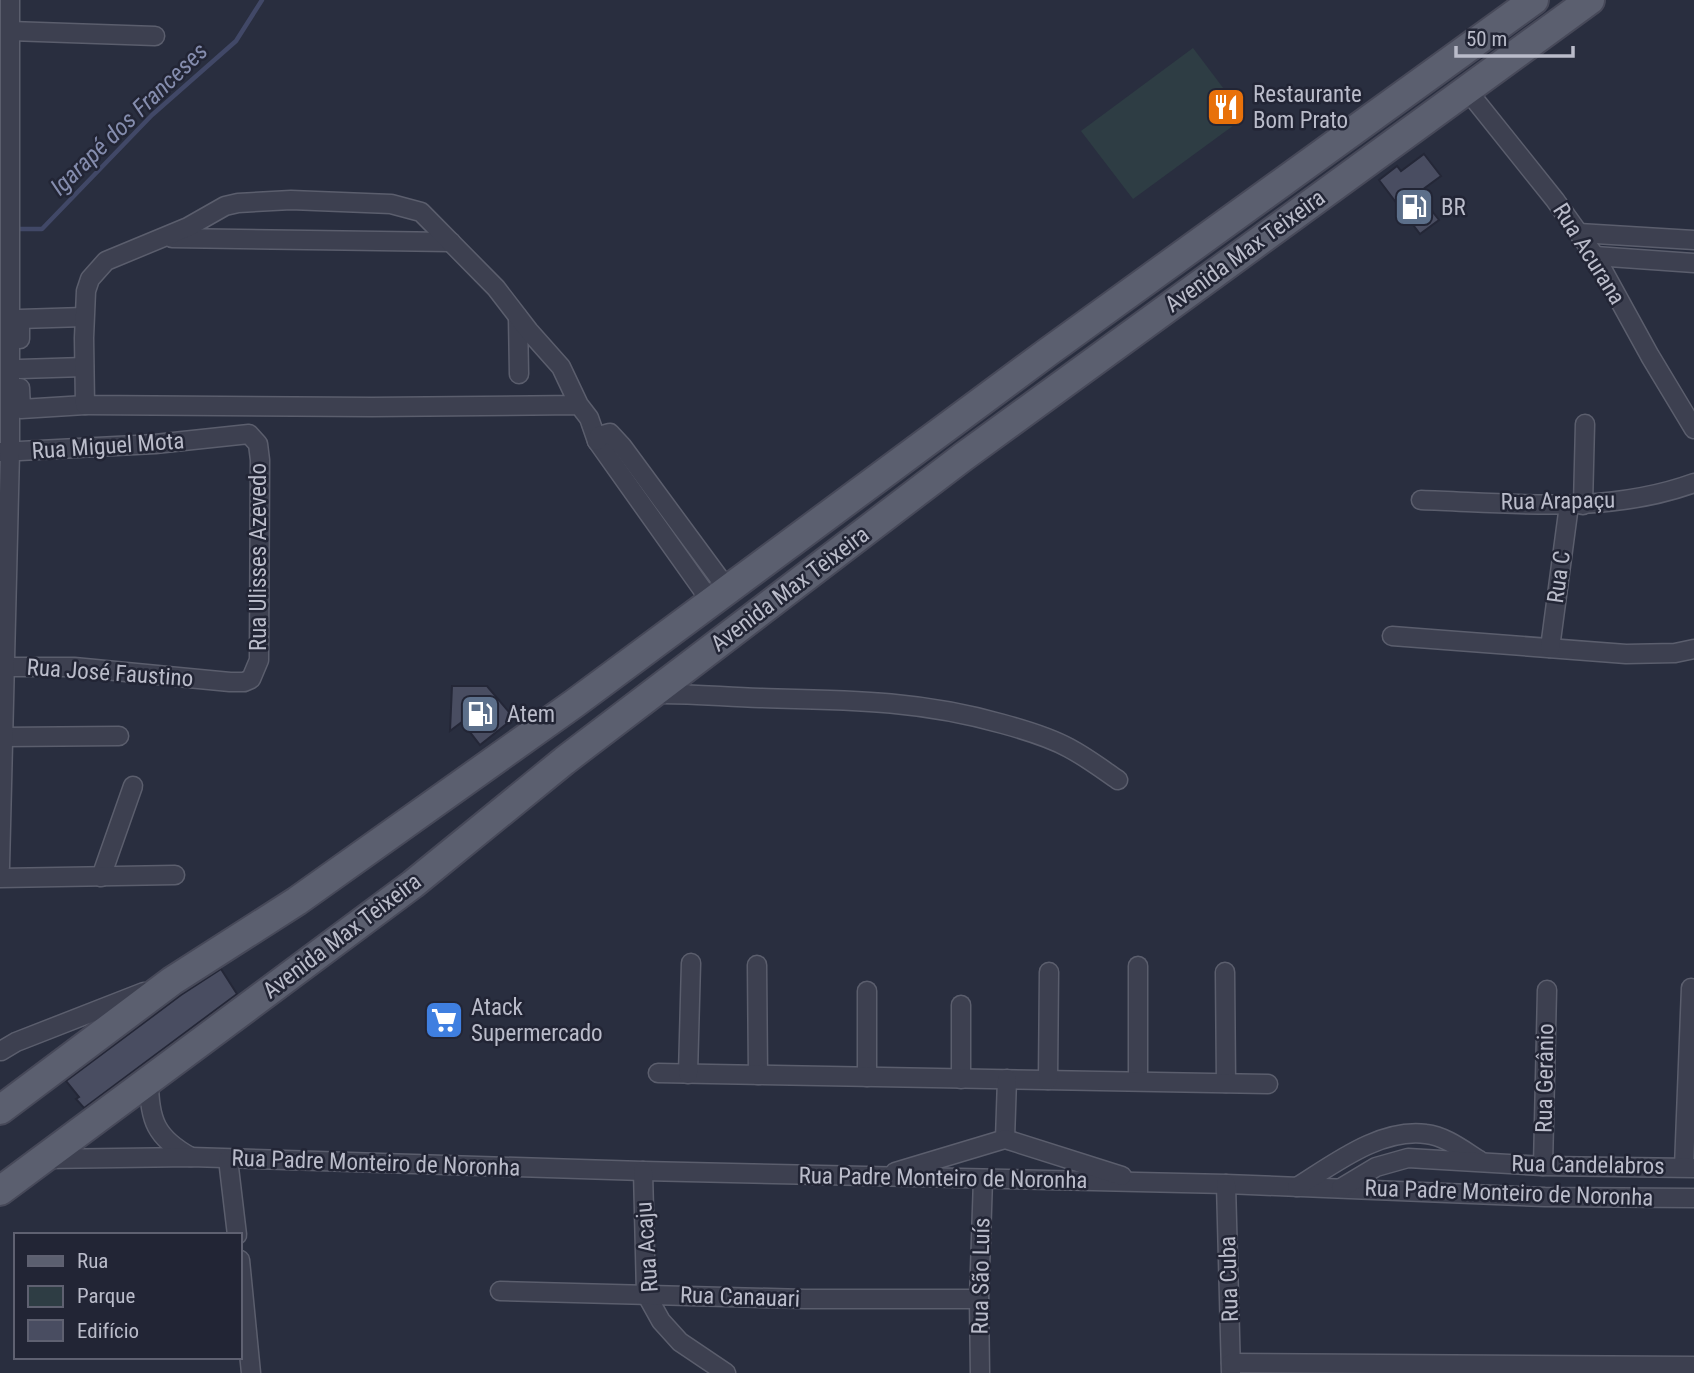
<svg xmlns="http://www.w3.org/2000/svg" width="1694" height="1373" font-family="'Roboto Condensed',sans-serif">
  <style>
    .green { fill: #2e3d44 }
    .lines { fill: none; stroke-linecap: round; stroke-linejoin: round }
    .stream { stroke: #414867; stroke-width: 4.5 }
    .building { fill: #494d61; stroke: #242737; stroke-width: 2 }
    .street-casing { stroke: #5b5e6d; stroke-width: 21 }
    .primary-casing { stroke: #474959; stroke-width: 32 }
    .street { stroke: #3d4050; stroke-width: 18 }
    .primary { stroke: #5b5f6f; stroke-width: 28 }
    .labels { text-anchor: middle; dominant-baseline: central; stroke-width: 5; stroke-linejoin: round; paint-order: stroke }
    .poi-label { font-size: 23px; fill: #babcca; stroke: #222535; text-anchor: start }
    .street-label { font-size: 23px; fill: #babcca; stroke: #222535 }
    .water-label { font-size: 24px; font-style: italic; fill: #858dae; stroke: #222535 }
  </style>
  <rect width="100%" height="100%" fill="#292e3f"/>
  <!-- green -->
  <polygon class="green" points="1193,48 1245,117 1133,199 1081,131"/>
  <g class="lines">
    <!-- stream -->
    <polyline class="stream" points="15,229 42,229 152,115 236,41 262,0"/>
  </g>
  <!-- building -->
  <g class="building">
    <polygon points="1424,154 1441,176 1418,193 1439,220 1420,234 1379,180 1397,166 1401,171"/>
    <polygon points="452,686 487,686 514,718 480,745 462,722 450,731"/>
    <polygon points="221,969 237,994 84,1108 76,1099 79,1097 66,1081 181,995"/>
  </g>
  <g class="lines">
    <!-- street casing -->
    <g class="street-casing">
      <g id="street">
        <polyline points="10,31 155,36"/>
        <polyline points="1467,90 1555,200 1595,256 1650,356 1694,429"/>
        <polyline points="1579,233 1694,240"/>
        <polyline points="172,238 451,242"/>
        <polyline points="1595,256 1694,263"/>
        <polyline points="518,317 519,374"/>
        <polyline points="20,339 20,319 84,317"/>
        <polyline points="20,369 84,367"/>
        <polyline points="20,388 21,409 85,405"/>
        <polyline points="579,405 372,407 85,405 84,338 86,291 90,279 106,261 188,227 225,206 238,203 291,200 391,204 421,212 496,288 529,331 561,367 579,405 589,418 597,441 712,603"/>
        <polyline points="597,441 599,436 610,433 622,446 728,590"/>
        <polyline points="0,452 155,444 249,434 258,444 260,460 259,660 251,679 244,682 230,682 74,667 5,667"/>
        <path d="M1421,500C1512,503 1606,515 1694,483"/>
        <polyline points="1583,505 1585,424"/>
        <polyline points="1392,636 1626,654 1675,653 1694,649"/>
        <polyline points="1550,648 1569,505"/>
        <path d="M653,694C689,693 724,697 760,698C846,700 920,700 1003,724C1025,730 1049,737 1069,748C1086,757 1102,769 1118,780"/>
        <polyline points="3,737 119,736"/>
        <polyline points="0,867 10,452 10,0"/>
        <polyline points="101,877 133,786"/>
        <polyline points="0,878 175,875"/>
        <polyline points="757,965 758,1075"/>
        <polyline points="1138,966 1138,1081"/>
        <polyline points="1225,972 1226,1083"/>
        <polyline points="867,991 867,1077"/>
        <polyline points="961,1005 961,1079"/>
        <polyline points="1,1051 16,1042 144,992"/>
        <polyline points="658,1073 1268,1084"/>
        <polyline points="688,1074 691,963"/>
        <polyline points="1048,1080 1049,972"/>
        <path d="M149,1081C149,1120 156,1138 191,1157"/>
        <polyline points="1005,1139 1007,1079"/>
        <polyline points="44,1159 191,1157 643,1171 1226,1184 1545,1197 1694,1198"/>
        <polyline points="228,1159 237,1235"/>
        <polyline points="1543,1166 1547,990"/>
        <polyline points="1684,1167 1691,988"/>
        <polyline points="643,1171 646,1294 661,1321 680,1342 726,1373"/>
        <polyline points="895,1172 1005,1139 1122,1176"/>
        <polyline points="1226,1184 1231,1373"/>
        <path d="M1297,1187C1334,1164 1380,1128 1426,1134C1445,1136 1463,1150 1479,1160"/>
        <polyline points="1341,1188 1376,1167 1408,1158 1543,1166 1694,1168"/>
        <polyline points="240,1260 251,1373"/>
        <polyline points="500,1291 805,1299 979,1299"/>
        <polyline points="1231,1363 1694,1366"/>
        <polyline points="980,1373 979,1299 983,1179"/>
      </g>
    </g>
    <!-- primary casing -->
    <g class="primary-casing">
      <g id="primary">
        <polyline points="0,1110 172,981 297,901 575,703 1048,352 1534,0"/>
        <polyline points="0,1191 413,884 564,761 963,457 1590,0"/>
      </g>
    </g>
    <!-- street -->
    <use href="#street" class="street"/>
    <!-- primary -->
    <use href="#primary" class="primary"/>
  </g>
  <!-- icons -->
  <defs>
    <g id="restaurant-square" transform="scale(2.0125)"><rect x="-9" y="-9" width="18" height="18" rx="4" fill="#e8710a" stroke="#222535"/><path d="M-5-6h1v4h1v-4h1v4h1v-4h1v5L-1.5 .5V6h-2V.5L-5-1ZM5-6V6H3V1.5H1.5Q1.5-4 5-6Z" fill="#fff"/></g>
    <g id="fuel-square" transform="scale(2.0125)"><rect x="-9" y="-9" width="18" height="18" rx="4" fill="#5c6f8a" stroke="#222535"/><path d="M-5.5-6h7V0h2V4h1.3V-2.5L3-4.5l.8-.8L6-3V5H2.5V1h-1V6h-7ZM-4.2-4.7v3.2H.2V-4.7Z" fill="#fff"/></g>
    <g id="supermarket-square" transform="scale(2.0125)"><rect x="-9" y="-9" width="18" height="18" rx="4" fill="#3f7fe0" stroke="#222535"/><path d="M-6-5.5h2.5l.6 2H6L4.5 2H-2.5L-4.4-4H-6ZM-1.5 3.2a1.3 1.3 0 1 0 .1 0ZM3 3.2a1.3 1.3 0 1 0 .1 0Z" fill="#fff"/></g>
  </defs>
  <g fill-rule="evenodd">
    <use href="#restaurant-square" x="1226" y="107"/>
    <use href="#fuel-square" x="1414" y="207"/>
    <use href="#fuel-square" x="480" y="714"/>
    <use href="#supermarket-square" x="444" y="1020"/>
  </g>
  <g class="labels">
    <!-- poi labels -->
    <g class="poi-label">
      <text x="1253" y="94">Restaurante<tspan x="1253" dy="26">Bom Prato</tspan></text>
      <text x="1441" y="207">BR</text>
      <text x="507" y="714">Atem</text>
      <text x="471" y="1007">Atack<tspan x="471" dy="26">Supermercado</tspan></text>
    </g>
    <!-- street labels -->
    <g class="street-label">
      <text transform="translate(1245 251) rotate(-36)">Avenida Max Teixeira</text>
      <text transform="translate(1589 254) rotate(58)">Rua Acurana</text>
      <text transform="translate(108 446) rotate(-4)">Rua Miguel Mota</text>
      <text transform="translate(1558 501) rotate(-1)">Rua Arapaçu</text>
      <text transform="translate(258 557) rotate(-90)">Rua Ulisses Azevedo</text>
      <text transform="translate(1559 577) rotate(-82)">Rua C</text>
      <text transform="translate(790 589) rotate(-37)">Avenida Max Teixeira</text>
      <text transform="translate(110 673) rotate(4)">Rua José Faustino</text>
      <text transform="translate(342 936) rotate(-37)">Avenida Max Teixeira</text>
      <text transform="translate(1545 1078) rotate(-89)">Rua Gerânio</text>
      <text transform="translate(376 1163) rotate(2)">Rua Padre Monteiro de Noronha</text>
      <text transform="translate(1588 1165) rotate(1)">Rua Candelabros</text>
      <text transform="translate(943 1178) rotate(1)">Rua Padre Monteiro de Noronha</text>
      <text transform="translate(1509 1193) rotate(2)">Rua Padre Monteiro de Noronha</text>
      <text transform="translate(647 1247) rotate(-94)">Rua Acaju</text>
      <text transform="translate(981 1276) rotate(-89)">Rua São Luís</text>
      <text transform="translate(1229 1279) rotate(-92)">Rua Cuba</text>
      <text transform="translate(740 1297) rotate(2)">Rua Canauari</text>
    </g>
    <!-- water labels -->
    <g class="water-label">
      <text transform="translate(129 119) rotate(-44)">Igarapé dos Franceses</text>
    </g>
  </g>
  <!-- legend -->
  <rect x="14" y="1233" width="228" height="126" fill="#222535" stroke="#5f6171" stroke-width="2"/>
  <rect x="28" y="1256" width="35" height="10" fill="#5b5f6f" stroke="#5f6171" stroke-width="2"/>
  <text x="77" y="1268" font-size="21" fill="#babcca">Rua</text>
  <rect x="28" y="1286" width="35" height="21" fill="#2e3d44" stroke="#5f6171" stroke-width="2"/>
  <text x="77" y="1303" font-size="21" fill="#babcca">Parque</text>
  <rect x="28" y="1320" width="35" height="21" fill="#494d61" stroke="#5f6171" stroke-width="2"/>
  <text x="77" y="1338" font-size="21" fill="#babcca">Edifício</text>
  <!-- scale -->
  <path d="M1456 46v10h117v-10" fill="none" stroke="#babcca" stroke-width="3.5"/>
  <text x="1466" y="46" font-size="21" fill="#babcca" stroke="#222535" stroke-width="5" paint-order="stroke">50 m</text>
</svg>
